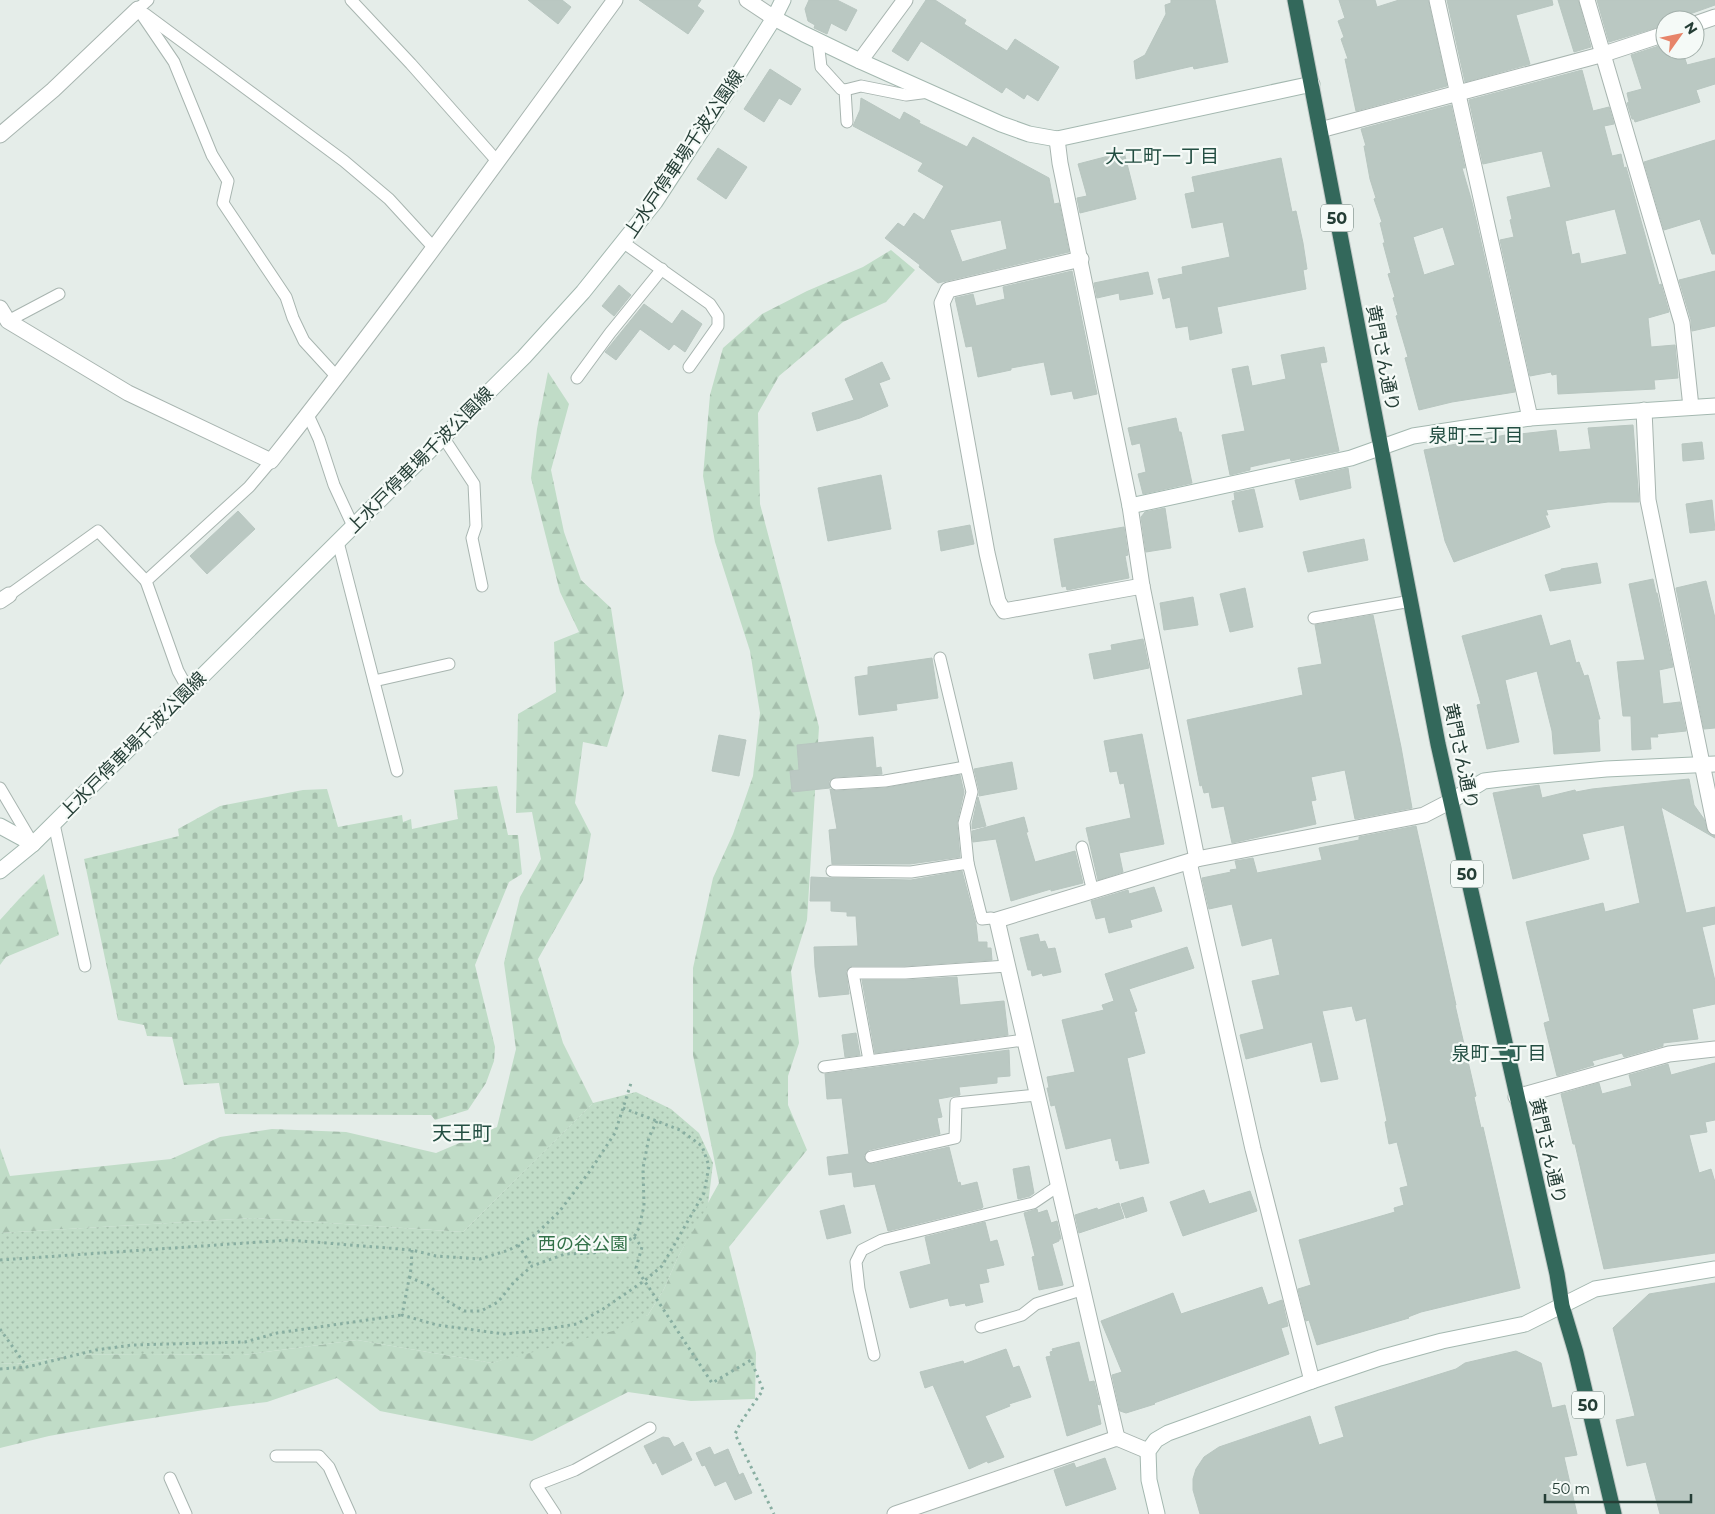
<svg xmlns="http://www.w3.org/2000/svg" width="1715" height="1514" font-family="Montserrat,'Noto Sans JP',sans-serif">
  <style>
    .forest { fill: url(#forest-firs) }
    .cemetery { fill: url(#cemetery-stones) }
    .park { fill: url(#park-dots) }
    .building { fill: #bac8c2; stroke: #b8c6c0; fill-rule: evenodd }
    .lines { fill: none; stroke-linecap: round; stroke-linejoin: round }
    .lane-casing { stroke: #a8b5b0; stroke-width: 13 }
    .street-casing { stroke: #a8b5b0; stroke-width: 17 }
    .secondary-casing { stroke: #a4b8b0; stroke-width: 17 }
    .highway-casing { stroke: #c2c9c7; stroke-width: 17 }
    .path { stroke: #88aea1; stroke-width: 3; stroke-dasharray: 2.5 4; stroke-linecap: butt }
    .lane { stroke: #fff; stroke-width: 11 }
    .street { stroke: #fff; stroke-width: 15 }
    .secondary { stroke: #fff; stroke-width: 15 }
    .highway { stroke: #33685b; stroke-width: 15 }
    .labels { text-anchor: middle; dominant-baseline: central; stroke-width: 4.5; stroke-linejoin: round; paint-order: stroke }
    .shield { fill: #f5faf7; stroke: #637670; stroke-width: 1 }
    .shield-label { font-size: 16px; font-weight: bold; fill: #253e36 }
    .street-label { font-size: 18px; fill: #253e36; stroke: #f5faf7 }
    .park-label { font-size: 18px; fill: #337249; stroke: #f5faf7 }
    .neighbourhood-label { font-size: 19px; fill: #234e42; stroke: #f5faf7 }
    .quarter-label { font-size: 20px; fill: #234e42; stroke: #f5faf7 }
  </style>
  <defs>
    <pattern id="forest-firs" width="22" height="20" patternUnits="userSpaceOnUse" patternTransform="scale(1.25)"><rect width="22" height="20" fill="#c0dcc7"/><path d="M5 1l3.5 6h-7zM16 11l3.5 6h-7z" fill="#a5beac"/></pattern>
    <pattern id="cemetery-stones" width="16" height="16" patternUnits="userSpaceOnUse" patternTransform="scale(1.25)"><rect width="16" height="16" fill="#c0dcc7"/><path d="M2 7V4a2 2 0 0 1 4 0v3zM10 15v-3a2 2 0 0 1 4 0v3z" fill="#a5beac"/></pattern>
    <pattern id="park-dots" width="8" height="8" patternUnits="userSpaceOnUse" patternTransform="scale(1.25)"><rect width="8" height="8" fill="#c0dcc7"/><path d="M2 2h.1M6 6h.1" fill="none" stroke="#a5beac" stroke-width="1.8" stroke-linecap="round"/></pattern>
  </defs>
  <rect width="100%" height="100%" fill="#e5ede9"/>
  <!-- forest -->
  <g class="forest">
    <polygon points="891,250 915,270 886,302 843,322 779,376 758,413 760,504 819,727 807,920 791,971 799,1043 788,1076 788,1105 807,1150 729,1247 756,1353 755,1399 691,1401 628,1392 532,1441 380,1411 337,1378 267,1402 217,1408 127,1422 49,1436 0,1448 0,1363 17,1364 74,1355 144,1354 243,1355 357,1340 492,1363 648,1315 664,1289 678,1257 719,1183 693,1055 693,968 713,878 733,834 753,776 760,713 750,651 715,542 703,476 710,395 723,348 762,314 807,291 863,267"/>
    <polygon points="548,372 569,404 551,470 564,532 581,580 611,608 624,693 607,747 583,742 575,803 591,834 583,880 538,959 563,1043 593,1103 463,1232 253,1218 0,1233 0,1148 10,1176 171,1159 220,1137 272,1129 346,1132 436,1153 497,1127 516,1049 504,963 520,897 541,859 532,812 516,813 518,714 556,692 554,642 579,632 560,592 531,478 537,429"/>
    <polygon points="44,874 59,935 6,957 0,965 0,920 19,899"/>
  </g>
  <!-- cemetery -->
  <polygon class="cemetery" points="497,786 508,835 518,835 522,874 509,882 475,965 495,1047 494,1061 486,1083 468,1110 435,1120 431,1115 225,1114 219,1083 184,1085 172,1037 147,1036 144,1025 118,1020 84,859 179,836 178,829 220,806 303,790 327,789 338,827 402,815 403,822 411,819 412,829 458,819 454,790"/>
  <!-- park -->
  <polygon class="park" points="636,1092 671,1109 699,1133 713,1163 708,1205 678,1257 664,1289 648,1315 613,1331 492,1363 357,1340 243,1355 144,1354 74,1355 16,1364 0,1363 0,1233 253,1218 463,1232 593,1103"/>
  <!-- building -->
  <g class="building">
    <polygon points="528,0 562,0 571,7 558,24"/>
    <polygon points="639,0 701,0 697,6 704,11 688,34"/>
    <polygon points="809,0 837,0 857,10 846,31 831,23 827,34 814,28 815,25 808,21 805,9"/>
    <polygon points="926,0 935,0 966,20 964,24 1007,51 1015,39 1059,67 1038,101 1027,94 1024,99 1006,87 1002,93 921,41 908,61 892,51"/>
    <polygon points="1171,0 1215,0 1228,62 1194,69 1193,66 1136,79 1134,61 1145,55 1166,14 1165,5 1171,3"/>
    <polygon points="1339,0 1375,0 1377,7 1399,0 1428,0 1447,86 1356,111 1345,59 1348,59 1341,39 1344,37 1338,21 1345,18"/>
    <polygon points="1447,0 1552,0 1553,5 1516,15 1530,64 1465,82"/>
    <polygon points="1558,0 1578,0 1591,47 1574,52"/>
    <polygon points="1597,0 1715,0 1715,5 1673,20 1665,20 1665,25 1609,42"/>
    <polygon points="1665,44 1665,50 1682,50 1687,65 1715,58 1715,84 1696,90 1700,102 1635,122 1634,119 1632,119 1627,103 1629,102 1627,93 1642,89 1631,55"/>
    <polygon points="770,69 801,89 791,105 779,98 764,122 744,109"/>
    <path d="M1582,70L1593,111L1609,107L1614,124L1604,126L1612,156L1621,154L1624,168L1626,167L1659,285L1661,284L1669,312L1648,318L1651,347L1675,345L1678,378L1654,380L1655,389L1558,394L1557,374L1552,375L1551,372L1530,376L1500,240L1514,237L1510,220L1512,219L1507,197L1551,187L1542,151L1483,164L1469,100ZM1615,209L1627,254L1581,264L1579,253L1572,255L1565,221Z"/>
    <path d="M861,98L900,120L904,112L920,121L919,123L967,147L973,137L1049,178L1054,204L1059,203L1069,252L938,283L919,267L920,265L885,238L898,223L904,227L914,213L924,220L944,186L918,171L923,163L853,126L860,110ZM1001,220L1007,249L962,262L950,230Z"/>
    <path d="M1451,105L1465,168H1462L1472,202L1515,392L1452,402L1419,410L1405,358L1408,357L1396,316L1398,315L1393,298L1395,297L1388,274L1391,273L1383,243H1385L1380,223L1382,222L1374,199L1376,198L1370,179L1364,146H1366L1361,129ZM1443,227L1455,265L1424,275L1413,237Z"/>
    <polygon points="1715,140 1715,254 1712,254 1700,219 1664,230 1644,162"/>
    <polygon points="718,148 747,167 726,199 697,179"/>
    <polygon points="1124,152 1136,199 1080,213 1077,198 1087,196 1078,164"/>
    <polygon points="1281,158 1292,212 1296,211 1303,243 1307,269 1303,270 1306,289 1217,307 1222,333 1190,340 1188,326 1176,328 1170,297 1163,299 1158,279 1183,274 1182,267 1230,257 1223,222 1192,228 1185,194 1195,192 1192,177"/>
    <polygon points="1072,271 1097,394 1074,399 1072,391 1051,395 1044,362 1011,368 1011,370 978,377 972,346 966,347 955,298 973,294 976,306 1005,299 1003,287"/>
    <polygon points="1715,271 1715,326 1692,331 1691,320 1679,280"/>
    <polygon points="1148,272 1153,294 1120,300 1119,293 1097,298 1094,283"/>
    <polygon points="619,285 631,295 614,316 602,306"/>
    <polygon points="644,304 672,324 682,310 702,324 685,352 674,344 669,350 640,329 616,360 605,352"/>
    <polygon points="1324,347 1327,362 1320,363 1339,451 1291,461 1290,458 1250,467 1250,470 1230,475 1222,435 1245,431 1232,369 1248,366 1252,386 1286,379 1281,355"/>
    <polygon points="882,362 890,379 879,383 888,406 860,418 817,431 812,413 854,400 845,379"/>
    <polygon points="1176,418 1179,432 1181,432 1192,483 1143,494 1138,474 1146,472 1140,443 1132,445 1128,428"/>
    <polygon points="1633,425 1639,502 1608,502 1546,510 1548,515 1545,515 1550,527 1454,562 1445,541 1424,450 1511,434 1511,435 1556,430 1559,452 1591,449 1588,428"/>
    <polygon points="1702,442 1704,459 1683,461 1682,444"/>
    <polygon points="1348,468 1351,488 1300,500 1295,480"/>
    <polygon points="881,475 891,529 828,541 818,488"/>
    <polygon points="1254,489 1263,527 1239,532 1232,501 1235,500 1234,493"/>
    <polygon points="1712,500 1715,530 1690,533 1686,504"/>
    <polygon points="1165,508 1171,548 1146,552 1141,517 1145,512"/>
    <polygon points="238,511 255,529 207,574 190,556"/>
    <polygon points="970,525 974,544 941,551 938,531"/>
    <polygon points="1124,527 1128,555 1125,556 1129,578 1067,590 1066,586 1062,587 1054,539"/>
    <polygon points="1364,539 1368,560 1308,572 1303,552"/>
    <polygon points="1597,563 1601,583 1550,591 1545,575 1561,570 1561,569"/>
    <polygon points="1653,579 1656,593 1657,593 1673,667 1659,670 1663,704 1680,702 1686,731 1657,734 1658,737 1650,737 1651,749 1632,750 1631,716 1623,716 1617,662 1645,660 1629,584"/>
    <polygon points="1706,581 1715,618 1715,728 1704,729 1676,588"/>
    <polygon points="1245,588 1253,627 1230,632 1220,594"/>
    <polygon points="1193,597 1198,625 1164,630 1160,603"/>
    <polygon points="1373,615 1401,747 1412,808 1355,819 1345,770 1311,777 1316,800 1311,801 1316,824 1232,843 1224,806 1212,808 1209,792 1204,793 1202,785 1200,786 1187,720 1303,695 1298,668 1322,664 1315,625"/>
    <polygon points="1541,615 1550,646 1570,640 1576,663 1579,662 1584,676 1588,675 1600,719 1598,719 1600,751 1554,754 1552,731 1537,671 1505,680 1519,742 1487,749 1477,705 1481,704 1462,636"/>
    <polygon points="1143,639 1149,668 1094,679 1089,654 1112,650 1111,645"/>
    <polygon points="932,658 938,698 896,704 897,710 859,715 855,677 868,675 868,667"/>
    <polygon points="1142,734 1164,844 1119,853 1123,872 1098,880 1086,828 1131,818 1124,783 1120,784 1117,771 1110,772 1104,741"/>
    <polygon points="719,735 746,740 739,776 712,771"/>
    <polygon points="873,737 876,768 881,767 882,774 836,777 829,781 830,788 792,792 790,771 799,770 797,745"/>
    <polygon points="1012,762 1017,789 979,796 979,790 974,769"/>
    <polygon points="960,775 964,792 957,823 960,857 910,864 832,864 829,830 837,829 830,789 836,791 885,788"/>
    <polygon points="1689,779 1694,805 1704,819 1708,833 1715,836 1715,838 1661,807 1686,913 1715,907 1715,924 1702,927 1715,981 1715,1004 1692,1009 1698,1039 1663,1043 1663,1046 1624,1057 1622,1053 1592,1061 1594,1065 1557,1076 1544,1023 1550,1021 1526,922 1603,903 1605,912 1640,903 1624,825 1582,834 1589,859 1513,879 1493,793 1539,785 1542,798 1575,790 1576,792 1592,789"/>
    <polygon points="978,797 986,826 972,829 972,824"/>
    <polygon points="1024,817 1028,832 1026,832 1035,862 1075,851 1083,883 1051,891 1051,889 1011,901 996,839 973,842 972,831"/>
    <polygon points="1416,826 1456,1005 1455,1005 1476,1096 1474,1097 1481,1128 1483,1127 1520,1288 1421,1312 1408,1317 1409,1318 1317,1345 1309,1320 1306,1321 1298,1289 1311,1285 1299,1240 1395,1212 1394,1208 1404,1205 1400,1188 1408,1186 1397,1142 1389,1144 1385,1122 1387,1121 1366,1018 1356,1021 1352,1006 1322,1011 1338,1079 1321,1082 1312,1042 1246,1059 1240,1035 1264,1029 1252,981 1280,975 1272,938 1242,946 1232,904 1209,909 1202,878 1231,872 1230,870 1237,869 1235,861 1253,858 1257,873 1322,860 1319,848 1359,840 1359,837"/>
    <polygon points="962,871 976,924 978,942 987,942 987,948 991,948 992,960 905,966 852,966 846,971 849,994 819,997 815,967 814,947 858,946 856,916 847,916 847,912 831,911 831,901 810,901 811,877 832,878 911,880"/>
    <polygon points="1154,887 1162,911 1130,920 1132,927 1109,933 1105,917 1096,919 1091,901 1128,890 1129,894"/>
    <polygon points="1038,934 1040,942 1045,941 1048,949 1055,948 1061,972 1043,976 1042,973 1032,976 1031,970 1028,970 1020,938"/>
    <polygon points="1187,947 1194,968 1129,989 1137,1011 1134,1012 1145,1053 1127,1058 1149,1163 1120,1169 1118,1160 1116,1161 1111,1138 1066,1149 1055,1105 1051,1106 1047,1088 1049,1088 1047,1077 1075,1072 1062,1020 1104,1010 1102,1005 1114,1001 1105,974"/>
    <polygon points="957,977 960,1005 1004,1001 1008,1035 875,1053 862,980 906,980"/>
    <polygon points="856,1033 860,1055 845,1057 842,1035"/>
    <polygon points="1009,1050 1010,1076 997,1077 997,1083 959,1087 960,1095 938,1099 942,1117 937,1118 940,1134 869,1150 864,1155 866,1162 872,1164 949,1147 958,1183 960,1182 961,1186 977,1182 983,1207 982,1208 888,1231 875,1184 854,1187 852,1172 829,1175 827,1157 849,1154 842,1098 827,1099 825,1074"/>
    <polygon points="1715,1063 1715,1120 1705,1122 1707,1132 1689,1135 1699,1173 1711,1169 1715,1182 1715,1253 1604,1269 1575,1144 1573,1144 1561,1094 1599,1083 1602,1094 1632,1086 1629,1075 1668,1064 1671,1075"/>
    <polygon points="1029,1166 1034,1193 1030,1196 1018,1199 1013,1169"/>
    <polygon points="1204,1190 1209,1204 1250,1191 1257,1211 1183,1236 1170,1202"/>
    <polygon points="1143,1197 1147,1211 1126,1218 1121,1204"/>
    <polygon points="1119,1203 1124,1218 1079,1233 1075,1215 1097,1208 1098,1210"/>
    <polygon points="844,1205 851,1233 827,1239 820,1211"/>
    <polygon points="1037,1209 1038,1213 1047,1210 1051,1223 1057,1221 1061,1239 1059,1239 1059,1241 1052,1244 1063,1285 1039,1290 1032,1257 1035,1256 1024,1213"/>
    <polygon points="985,1222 990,1242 997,1240 1004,1265 986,1269 989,1282 979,1284 983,1302 966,1306 965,1303 950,1306 948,1298 910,1308 900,1272 931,1264 925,1237"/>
    <polygon points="1715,1283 1715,1514 1660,1514 1646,1462 1627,1466 1616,1420 1635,1416 1613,1328 1649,1294"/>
    <polygon points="1262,1287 1268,1305 1282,1300 1288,1326 1281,1328 1289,1354 1154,1403 1155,1404 1126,1413 1120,1411 1112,1375 1122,1372 1101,1321 1173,1293 1181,1314"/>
    <polygon points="1079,1342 1089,1382 1094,1381 1100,1405 1097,1404 1101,1424 1067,1436 1046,1357 1051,1356 1050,1352 1053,1351 1052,1349"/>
    <polygon points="1006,1349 1013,1368 1019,1366 1031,1397 1009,1404 1010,1406 985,1416 1004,1457 988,1463 987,1461 969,1469 933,1385 925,1388 920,1372 963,1361 964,1364"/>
    <polygon points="1516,1351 1541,1363 1552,1408 1565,1405 1577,1455 1564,1457 1577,1514 1200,1514 1193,1490 1193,1479 1196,1469 1204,1457 1219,1447 1310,1416 1319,1445 1344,1437 1335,1407 1456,1369 1465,1363"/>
    <polygon points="663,1437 669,1438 674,1447 683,1442 692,1460 662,1475 656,1462 653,1464 644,1446"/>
    <polygon points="710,1447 714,1455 728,1449 739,1475 737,1476 743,1473 752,1493 735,1500 726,1481 715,1486 705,1465 702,1466 696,1453"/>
    <polygon points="1105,1458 1116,1489 1066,1506 1054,1470 1074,1463 1076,1468"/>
  </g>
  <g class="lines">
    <!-- lane casing -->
    <g class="lane-casing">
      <g id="lane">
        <polyline points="351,0 411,64 497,161"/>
        <polyline points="138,9 174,62 212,155 228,181 223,203 286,297 293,318 304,341 337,377"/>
        <polyline points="138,9 148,0"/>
        <polyline points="145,14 344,161 389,199 434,248"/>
        <polyline points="818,41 821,67 841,89 845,90 861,86 906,95 929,92"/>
        <polyline points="845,90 847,122"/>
        <polyline points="624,243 710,304 718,316 718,326 689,367"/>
        <polyline points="8,321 59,294"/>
        <polyline points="577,378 610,333 662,269"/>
        <polyline points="308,415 319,439 334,485 353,526"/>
        <polyline points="443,437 474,484 476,526 472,538 482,586"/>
        <polyline points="338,542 397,771"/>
        <polyline points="9,595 98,531 146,581"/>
        <polyline points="1314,618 1411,601"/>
        <polyline points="940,658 972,792 964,823 968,863"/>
        <polyline points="374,681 449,664"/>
        <polyline points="189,691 178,671 146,581 249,487 271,461"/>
        <polyline points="836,784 885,781 965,767"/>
        <polyline points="0,788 33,844"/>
        <polyline points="54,824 85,966"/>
        <polyline points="1082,847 1093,892"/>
        <polyline points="832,871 911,872 968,863 982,919 991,918 997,920"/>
        <polyline points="869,1060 853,973 905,973 1007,966"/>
        <polyline points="824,1067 1024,1040"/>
        <polyline points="871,1157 955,1138 956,1103 1037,1095"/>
        <polyline points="981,1327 1022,1315 1036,1304 1084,1289"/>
        <polyline points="874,1355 859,1289 856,1262 862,1250 882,1240 1033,1203 1058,1186"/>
        <polyline points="276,1456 319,1456 329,1467 350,1514"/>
        <polyline points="170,1478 186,1514"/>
        <polyline points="555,1514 536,1485 575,1470 650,1428"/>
      </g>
    </g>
    <!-- street casing -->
    <g class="street-casing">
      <g id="street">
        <polyline points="747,0 774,18"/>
        <polyline points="1437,0 1530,418"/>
        <polyline points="1587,0 1682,323 1691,407"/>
        <polyline points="1695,24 1715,17"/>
        <polyline points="860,61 905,0"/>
        <polyline points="1320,130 1604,54 1665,34"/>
        <polyline points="0,135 53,90 138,9"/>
        <polyline points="1057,139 1060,163 1130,506 1142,586 1197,859"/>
        <polyline points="1081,259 948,290 942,303 987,553 998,601 1004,611 1142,586"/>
        <path d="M0,308L8,321L128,393L271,461C390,311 502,155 615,0"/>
        <polyline points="1644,410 1648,500 1715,827"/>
        <polyline points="0,601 9,595"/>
        <polyline points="1189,862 1253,1149 1312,1381"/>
        <polyline points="1516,1097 1669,1054 1715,1049"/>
        <polyline points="1117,1438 997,920 1197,859 1424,815 1451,801"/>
        <polyline points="895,1514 1117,1438 1148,1451"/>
      </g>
    </g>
    <!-- secondary casing -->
    <g class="secondary-casing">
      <g id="secondary">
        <polyline points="774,18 804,34 860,61 1001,124 1029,134 1057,139 1312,84"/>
        <polyline points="1130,506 1351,458 1413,436 1530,418 1715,406"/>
        <polyline points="1451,801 1484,781 1500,779 1606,769 1715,764"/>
        <polyline points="0,826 33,844"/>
        <polyline points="0,871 33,844 524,357 583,292 655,202 736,78 774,18 783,0"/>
        <polyline points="1157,1514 1149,1480 1148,1451 1156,1440 1168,1433 1312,1381 1380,1358 1442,1341 1525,1324 1595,1289 1715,1269"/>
      </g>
    </g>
    <!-- highway casing -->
    <g class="highway-casing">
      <polyline id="highway" points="1295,0 1438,744 1557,1274 1562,1306 1576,1353 1614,1514"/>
    </g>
    <!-- path -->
    <g class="path">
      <polyline points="634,1237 642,1247 636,1268 712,1383 751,1360 763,1390 741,1422 735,1434 774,1514"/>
      <polyline points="518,1245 532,1266"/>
      <polyline points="412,1250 411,1269 402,1315 437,1325 504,1334 534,1331 577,1324 603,1309 644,1281 662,1266 704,1193 709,1166 702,1146 680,1130 623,1108"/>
      <polyline points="0,1260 289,1240 412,1250 436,1256 480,1259 509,1250 518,1245 536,1234 559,1212 590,1171 615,1133 632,1080"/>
      <polyline points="409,1277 428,1285 447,1301 464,1311 481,1311 498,1302 514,1282 532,1266 565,1254 593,1253 615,1249 634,1237 639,1228 644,1206 643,1168 649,1137 657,1121"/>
      <polyline points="0,1329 27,1367"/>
      <polyline points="0,1369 27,1367 96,1350 132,1345 245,1342 277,1333 402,1315"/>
    </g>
    <!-- lane -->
    <use href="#lane" class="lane"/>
    <!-- street -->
    <use href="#street" class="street"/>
    <!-- secondary -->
    <use href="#secondary" class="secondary"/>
    <!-- highway -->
    <use href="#highway" class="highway"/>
  </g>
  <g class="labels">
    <!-- shield labels -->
    <g class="shield">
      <rect x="1321" y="204.5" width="32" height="27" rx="4"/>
      <rect x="1451" y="860.5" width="32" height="27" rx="4"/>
      <rect x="1572" y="1391.5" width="32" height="27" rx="4"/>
    </g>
    <g class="shield-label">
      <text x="1337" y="218">50</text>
      <text x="1467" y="874">50</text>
      <text x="1588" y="1405">50</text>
    </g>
    <!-- street labels -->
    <g class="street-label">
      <text transform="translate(684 154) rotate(-56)">上水戸停車場千波公園線</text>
      <text transform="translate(1383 358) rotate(79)">黄門さん通り</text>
      <text transform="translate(420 460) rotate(-45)">上水戸停車場千波公園線</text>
      <text transform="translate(133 745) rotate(-45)">上水戸停車場千波公園線</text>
      <text transform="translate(1461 756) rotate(78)">黄門さん通り</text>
      <text transform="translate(1548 1151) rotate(77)">黄門さん通り</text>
    </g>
    <!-- park labels -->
    <g class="park-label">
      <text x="583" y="1244">西の谷公園</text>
    </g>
    <!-- neighbourhood labels -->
    <g class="neighbourhood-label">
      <text x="1162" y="156">大工町一丁目</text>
      <text x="1476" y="435">泉町三丁目</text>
      <text x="1499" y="1053">泉町二丁目</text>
    </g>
    <!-- quarter labels -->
    <g class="quarter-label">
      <text x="462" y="1133">天王町</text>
    </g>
  </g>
  <!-- north arrow -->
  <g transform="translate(1680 35) rotate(57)"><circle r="24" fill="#f5faf7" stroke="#a2afaa"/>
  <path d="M0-4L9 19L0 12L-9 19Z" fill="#e78469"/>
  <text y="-8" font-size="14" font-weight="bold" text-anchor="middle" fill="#253e36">N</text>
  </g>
  <!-- scale -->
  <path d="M1545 1494v8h146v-8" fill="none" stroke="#253e36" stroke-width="2.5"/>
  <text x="1552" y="1494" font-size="15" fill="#253e36" stroke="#f5faf7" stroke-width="4" paint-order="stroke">50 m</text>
</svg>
